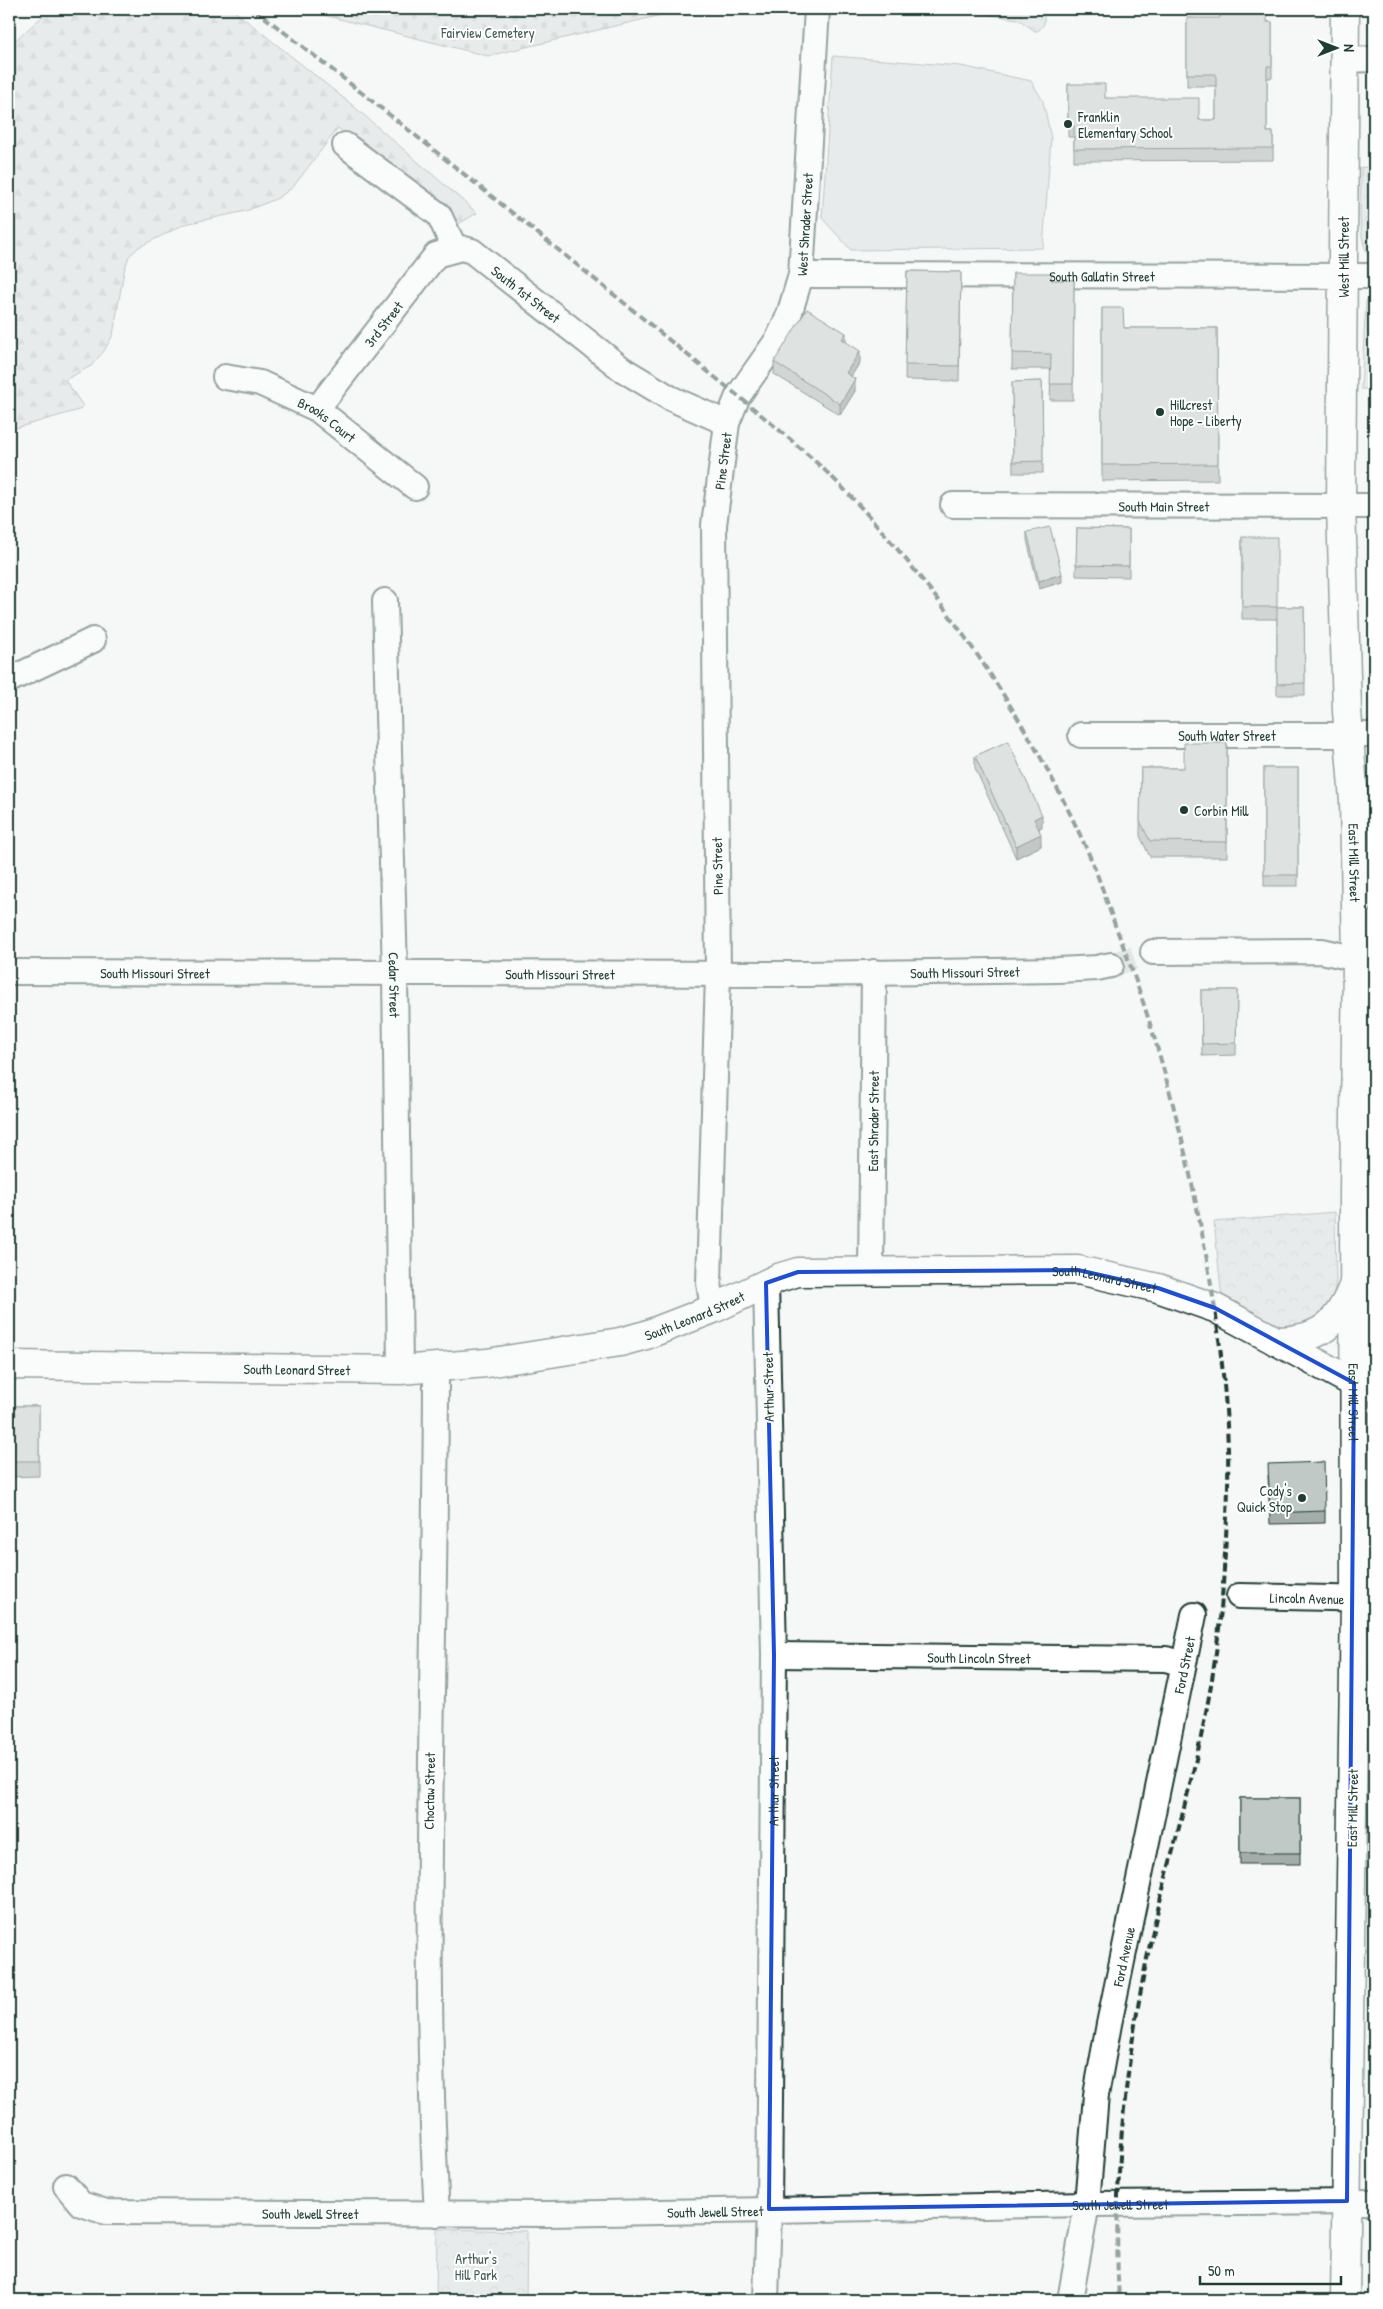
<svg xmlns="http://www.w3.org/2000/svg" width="1383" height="2309" font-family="'Patrick Hand',sans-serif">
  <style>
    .green { fill: #d6dcdb; stroke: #7a8c88 }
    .forest { fill: url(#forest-firs); stroke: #7a8c88 }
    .cemetery { fill: url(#cemetery-stones); stroke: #7a8c88 }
    .park { fill: url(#park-crowns); stroke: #7a8c88 }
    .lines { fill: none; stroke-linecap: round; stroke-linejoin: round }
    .minor-tunnel { stroke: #cbd2d0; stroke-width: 24; stroke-dasharray: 24 12; stroke-linecap: butt }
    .minor-casing { stroke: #1f3d34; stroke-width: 28 }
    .major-casing { stroke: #1f3d34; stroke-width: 31 }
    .minor { stroke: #fff; stroke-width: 24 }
    .major { stroke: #fff; stroke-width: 28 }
    .rail { stroke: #1f3d34; stroke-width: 4; stroke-dasharray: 8 4; stroke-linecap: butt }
    .wall { fill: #a5adaa; stroke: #1f3d34 }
    .shaded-wall { fill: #868d8b; stroke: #1f3d34 }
    .building { fill: #c0c9c6; stroke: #1f3d34 }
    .marked { fill: none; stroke: #1d4ed8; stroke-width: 4; stroke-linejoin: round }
    .poi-dot { fill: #1f3d34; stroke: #fff; stroke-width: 2 }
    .labels { text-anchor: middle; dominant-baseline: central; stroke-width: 4; stroke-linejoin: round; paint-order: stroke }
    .park-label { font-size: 14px; fill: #445d55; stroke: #fff }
    .poi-label { font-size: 14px; fill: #1f3d34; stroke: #fff; text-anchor: start }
    .street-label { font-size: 14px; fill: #1f3d34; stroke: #fff }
  </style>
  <defs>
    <pattern id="forest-firs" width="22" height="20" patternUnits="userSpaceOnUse" patternTransform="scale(1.25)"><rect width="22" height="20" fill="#d6dcdb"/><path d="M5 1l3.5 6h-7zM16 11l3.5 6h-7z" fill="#b7bebd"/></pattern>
    <pattern id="cemetery-stones" width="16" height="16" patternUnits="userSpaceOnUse" patternTransform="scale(1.25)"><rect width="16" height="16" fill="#d6dcdb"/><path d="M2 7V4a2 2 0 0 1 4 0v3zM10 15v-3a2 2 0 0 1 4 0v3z" fill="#b7bebd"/></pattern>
    <pattern id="park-crowns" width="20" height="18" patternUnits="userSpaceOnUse" patternTransform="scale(1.25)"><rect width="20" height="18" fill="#d6dcdb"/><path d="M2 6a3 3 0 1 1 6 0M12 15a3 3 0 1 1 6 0" fill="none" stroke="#b7bebd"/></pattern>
  </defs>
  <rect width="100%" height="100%" fill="#f6f7f7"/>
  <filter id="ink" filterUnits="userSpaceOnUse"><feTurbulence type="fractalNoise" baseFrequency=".02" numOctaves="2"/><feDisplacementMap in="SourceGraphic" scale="10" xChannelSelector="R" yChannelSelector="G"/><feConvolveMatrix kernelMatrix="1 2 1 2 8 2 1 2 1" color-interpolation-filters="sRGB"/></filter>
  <g filter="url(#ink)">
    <!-- green -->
    <g class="green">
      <polygon points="833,56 961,66 1031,81 1043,101 1051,138 1043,248 851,250 822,218"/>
      <polygon points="1374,291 1374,389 1361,389 1366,301"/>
    </g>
    <!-- forest -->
    <polygon class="forest" points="51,9 232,9 351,104 477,213 455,226 338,128 293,187 278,198 246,211 185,224 139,247 129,256 124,271 113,335 104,351 91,366 65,380 83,406 79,410 9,430 9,46"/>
    <!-- cemetery -->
    <polygon class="cemetery" points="309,9 687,9 488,56 315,13"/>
    <!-- park -->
    <g class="park">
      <polygon points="948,9 1044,9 1044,24 1038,31 1035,31 1018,19"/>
      <path d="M1361,167L1374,168V261C1354,247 1362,191 1361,167Z"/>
      <polygon points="1335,1212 1336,1280 1332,1305 1318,1321 1295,1329 1275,1328 1222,1299 1214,1222"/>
      <polygon points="437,2229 527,2231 526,2300 436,2300"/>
    </g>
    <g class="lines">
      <!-- minor-tunnel -->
      <polyline class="minor-tunnel" points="1111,965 1153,952"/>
      <!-- minor casing -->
      <g class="minor-casing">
        <g id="minor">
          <polyline points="1345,60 1374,59"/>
          <polyline points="345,145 439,215 455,249"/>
          <path id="s1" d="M801,275L1374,276"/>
          <path id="s2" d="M225,377L260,383L317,409L415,487"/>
          <path id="s3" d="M317,409L436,255L461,248L472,251L622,369L670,398L727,423"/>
          <path id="s4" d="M953,505L1374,506"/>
          <path id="s5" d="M385,601L395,974L400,1370"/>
          <polyline points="9,680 93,640"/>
          <path id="s6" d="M1081,735H1374"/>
          <polyline points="1153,952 1322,951 1374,963"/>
          <path id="s7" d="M9,972L805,974L1058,970L1097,968L1111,965"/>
          <polyline points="1354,1192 1374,1192"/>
          <path id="s8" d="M871,1271L874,972"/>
          <path id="s9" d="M713,1309L709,1283L718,974L714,525L727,423L738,396L778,339L789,315L801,275L817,9"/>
          <path d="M436,1368C436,1650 421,1932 437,2214"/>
          <path id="s10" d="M1239,1596L1374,1599"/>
          <path id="s11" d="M774,1655L1166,1659L1183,1664"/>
          <path id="s12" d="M66,2186L81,2204L106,2212L548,2214L1087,2204L1374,2202"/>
          <path id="s13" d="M766,2300L769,2209L774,1655L766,1283"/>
          <path id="s14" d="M1070,2300L1087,2204L1096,2095L1109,2024L1194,1615"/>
        </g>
      </g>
      <!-- major casing -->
      <g class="major-casing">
        <g id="major">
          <path id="s15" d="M1345,9L1341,505L1347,711L1354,801L1357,960L1354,1192L1355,1599L1345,2300"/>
          <path d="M1276,1341C1319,1340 1338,1325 1353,1286"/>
          <path id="s16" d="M9,1365L400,1370L487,1363L620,1342L646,1335L713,1309L778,1278L798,1272L1078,1270L1158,1288L1215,1308L1354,1383L1374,1387"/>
        </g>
      </g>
      <!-- minor -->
      <use href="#minor" class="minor"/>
      <!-- major -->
      <use href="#major" class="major"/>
      <!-- rail -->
      <path class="rail" d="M254,9C379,105 500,203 623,302C664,336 706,370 748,404C779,430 810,455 839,484C939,588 1028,718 1087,850C1098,874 1106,900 1115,925C1147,1005 1170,1087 1189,1170C1209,1262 1225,1355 1228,1449C1229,1494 1226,1539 1223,1584C1220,1628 1214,1673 1205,1717C1188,1805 1159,1891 1143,1979C1123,2084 1113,2194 1119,2300"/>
    </g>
    <!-- wall -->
    <g class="wall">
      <polygon points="1187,18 1272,22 1272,78 1267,78 1267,132 1273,132 1273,160 1074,161 1074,137 1068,137 1068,84 1105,98 1199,120 1216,120 1216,86 1187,86"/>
      <polygon points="1374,96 1374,118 1372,115 1372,98"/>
      <polygon points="1374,120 1374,142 1372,140 1372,122"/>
      <polygon points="907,271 961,272 959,381 905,380"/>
      <polygon points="1013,273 1052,280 1074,280 1073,400 1050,400 1051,369 1012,369"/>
      <polygon points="1102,308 1124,328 1217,328 1218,480 1102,481"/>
      <polygon points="846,342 860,362 851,376 855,391 840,415 774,374 774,362"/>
      <rect x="1371" y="374" width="3" height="103"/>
      <polygon points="1042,381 1043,473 1013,473 1012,382"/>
      <polygon points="1374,517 1374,709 1373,709 1372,591"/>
      <polygon points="1077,528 1129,529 1129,577 1076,576"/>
      <polygon points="1027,532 1062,582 1039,589 1027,540"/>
      <polygon points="1242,537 1277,607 1304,607 1305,695 1277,695 1277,619 1242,619"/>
      <polygon points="1227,743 1227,857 1150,857 1140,836 1141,768 1184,768"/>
      <polygon points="975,756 1042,827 1039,828 1041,846 1016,858 975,768"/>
      <rect x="1264" y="768" width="34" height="118"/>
      <polygon points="1201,990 1237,990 1236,1055 1202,1056"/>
      <polygon points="9,1406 39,1406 39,1476 9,1477"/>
      <polygon points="1268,1475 1325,1511 1325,1523 1270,1524"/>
      <rect x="1240" y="1798" width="60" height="66"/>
    </g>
    <!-- shaded-wall -->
    <g class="shaded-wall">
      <polygon points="846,333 846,345 842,339"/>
      <polygon points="860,351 860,362 846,385 846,373"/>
      <polygon points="855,379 855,391 840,415 840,404"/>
      <polygon points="1062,574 1062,582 1039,589 1039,581"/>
      <polygon points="1042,815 1042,827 1034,830 1034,819"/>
      <polygon points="1041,834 1041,846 1016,858 1016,846"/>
    </g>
    <!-- building -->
    <g class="building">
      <polygon points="1220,9 1267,9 1267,22 1272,22 1272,66 1267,66 1267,132 1273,132 1273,148 1074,149 1074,125 1068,125 1068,84 1105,84 1105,98 1199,98 1199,120 1216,120 1216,74 1187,74 1187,18 1220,18"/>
      <polygon points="1374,96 1374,110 1372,108 1372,98"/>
      <polygon points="1374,120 1374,134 1372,132 1372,122"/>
      <polygon points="907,271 961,272 959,366 905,365"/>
      <polygon points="1013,273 1052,273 1051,280 1074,280 1073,384 1050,384 1051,354 1012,353"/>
      <polygon points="1102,308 1123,308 1124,328 1217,328 1218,464 1102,465"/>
      <polygon points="807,309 846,333 842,339 860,351 846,373 855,379 840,404 774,362"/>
      <rect x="1371" y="374" width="3" height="88"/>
      <polygon points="1042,381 1043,461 1013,462 1012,382"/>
      <polygon points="1374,517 1374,591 1372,591"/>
      <polygon points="1050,527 1062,574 1039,581 1027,532"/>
      <polygon points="1077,528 1129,529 1129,566 1076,565"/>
      <polygon points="1242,537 1277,537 1277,607 1304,607 1305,683 1277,684 1277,607 1242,607"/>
      <polygon points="1373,609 1374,609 1374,686 1373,687"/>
      <polygon points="1008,741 1042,815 1034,819 1041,834 1016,846 975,756"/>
      <polygon points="1184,743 1227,743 1227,842 1150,841 1140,821 1141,768 1184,768"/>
      <rect x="1264" y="768" width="34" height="107"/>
      <polygon points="1201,990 1237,990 1236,1043 1202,1044"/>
      <rect x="9" y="1406" width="30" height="55"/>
      <polygon points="1324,1462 1325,1511 1270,1513 1268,1464"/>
      <rect x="1240" y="1798" width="60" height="55"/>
    </g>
  </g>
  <!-- marked area -->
  <path d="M0 0H1383V2309H0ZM1078,1270L1158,1288L1215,1308L1354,1383L1347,2201L769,2209L774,1655L766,1283L798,1272Z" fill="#f6f7f7" fill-opacity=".55" fill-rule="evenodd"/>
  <path class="marked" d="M1078,1270L1158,1288L1215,1308L1354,1383L1347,2201L769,2209L774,1655L766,1283L798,1272Z"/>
  <!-- markers -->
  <g class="poi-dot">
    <circle cx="1068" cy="124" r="5"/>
    <circle cx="1160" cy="412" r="5"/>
    <circle cx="1184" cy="810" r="5"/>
    <circle cx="1302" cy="1498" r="5"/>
  </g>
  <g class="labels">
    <!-- park labels -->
    <g class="park-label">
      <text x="488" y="32">Fairview Cemetery</text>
      <text x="476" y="2258">Arthur's<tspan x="476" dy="16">Hill Park</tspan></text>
    </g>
    <!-- poi labels -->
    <g class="poi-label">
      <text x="1078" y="116">Franklin<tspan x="1078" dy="16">Elementary School</tspan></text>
      <text x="1170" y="404">Hillcrest<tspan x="1170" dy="16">Hope - Liberty</tspan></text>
      <text x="1194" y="810">Corbin Mill</text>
      <text x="1292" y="1490" text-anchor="end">Cody's<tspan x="1292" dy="16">Quick Stop</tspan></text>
    </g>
    <!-- street labels -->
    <g class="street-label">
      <text stroke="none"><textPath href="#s9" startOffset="1105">West Shrader Street</textPath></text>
      <text transform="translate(1343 257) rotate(-90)">West Mill Street</text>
      <text stroke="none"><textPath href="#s1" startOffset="301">South Gallatin Street</textPath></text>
      <text stroke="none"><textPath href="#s3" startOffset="301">South 1st Street</textPath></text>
      <text stroke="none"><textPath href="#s3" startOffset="108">3rd Street</textPath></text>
      <text stroke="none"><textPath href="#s2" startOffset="112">Brooks Court</textPath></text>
      <text stroke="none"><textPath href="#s9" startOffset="849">Pine Street</textPath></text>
      <text stroke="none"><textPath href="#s4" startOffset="211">South Main Street</textPath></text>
      <text stroke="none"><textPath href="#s6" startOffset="146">South Water Street</textPath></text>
      <text stroke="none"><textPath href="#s15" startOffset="854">East Mill Street</textPath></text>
      <text transform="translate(717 866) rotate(-91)">Pine Street</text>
      <text stroke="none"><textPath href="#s7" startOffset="956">South Missouri Street</textPath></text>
      <text stroke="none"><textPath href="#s7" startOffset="146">South Missouri Street</textPath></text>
      <text stroke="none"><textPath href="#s7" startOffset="551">South Missouri Street</textPath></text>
      <text stroke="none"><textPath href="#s5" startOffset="384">Cedar Street</textPath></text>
      <text stroke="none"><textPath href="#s8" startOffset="150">East Shrader Street</textPath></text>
      <text stroke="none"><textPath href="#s16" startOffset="1112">South Leonard Street</textPath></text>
      <text stroke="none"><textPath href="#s16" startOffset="692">South Leonard Street</textPath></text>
      <text stroke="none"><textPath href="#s16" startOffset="288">South Leonard Street</textPath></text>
      <text transform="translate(768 1387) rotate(-91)">Arthur Street</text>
      <text stroke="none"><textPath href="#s15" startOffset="1394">East Mill Street</textPath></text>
      <text stroke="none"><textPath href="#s10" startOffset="68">Lincoln Avenue</textPath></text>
      <text stroke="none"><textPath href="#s11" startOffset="205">South Lincoln Street</textPath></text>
      <text stroke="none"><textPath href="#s14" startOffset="646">Ford Street</textPath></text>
      <text transform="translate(429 1791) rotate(-89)">Choctaw Street</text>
      <text stroke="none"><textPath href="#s13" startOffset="509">Arthur Street</textPath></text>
      <text transform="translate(1352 1808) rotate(-89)">East Mill Street</text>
      <text stroke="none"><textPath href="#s14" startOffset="348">Ford Avenue</textPath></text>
      <text stroke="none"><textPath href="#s12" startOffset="1064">South Jewell Street</textPath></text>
      <text stroke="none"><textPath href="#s12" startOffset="659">South Jewell Street</textPath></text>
      <text stroke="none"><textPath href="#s12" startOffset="254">South Jewell Street</textPath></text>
    </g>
  </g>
  <!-- margin -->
  <rect width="1383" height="2309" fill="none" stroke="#fff" stroke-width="30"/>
  <rect x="15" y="15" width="1353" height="2279" fill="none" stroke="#1f3d34" stroke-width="2" filter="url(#ink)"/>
  <!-- north arrow -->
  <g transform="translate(1336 48) rotate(90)" stroke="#ffffff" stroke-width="4" paint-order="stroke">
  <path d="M0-4L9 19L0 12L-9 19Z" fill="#1f3d34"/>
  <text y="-8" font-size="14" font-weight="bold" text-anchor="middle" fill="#1f3d34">N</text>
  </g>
  <!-- scale -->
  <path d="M1200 2276v8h141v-8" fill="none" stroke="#1f3d34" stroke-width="2.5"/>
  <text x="1208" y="2276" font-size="15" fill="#1f3d34" stroke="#ffffff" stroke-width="4" paint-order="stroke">50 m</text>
</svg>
